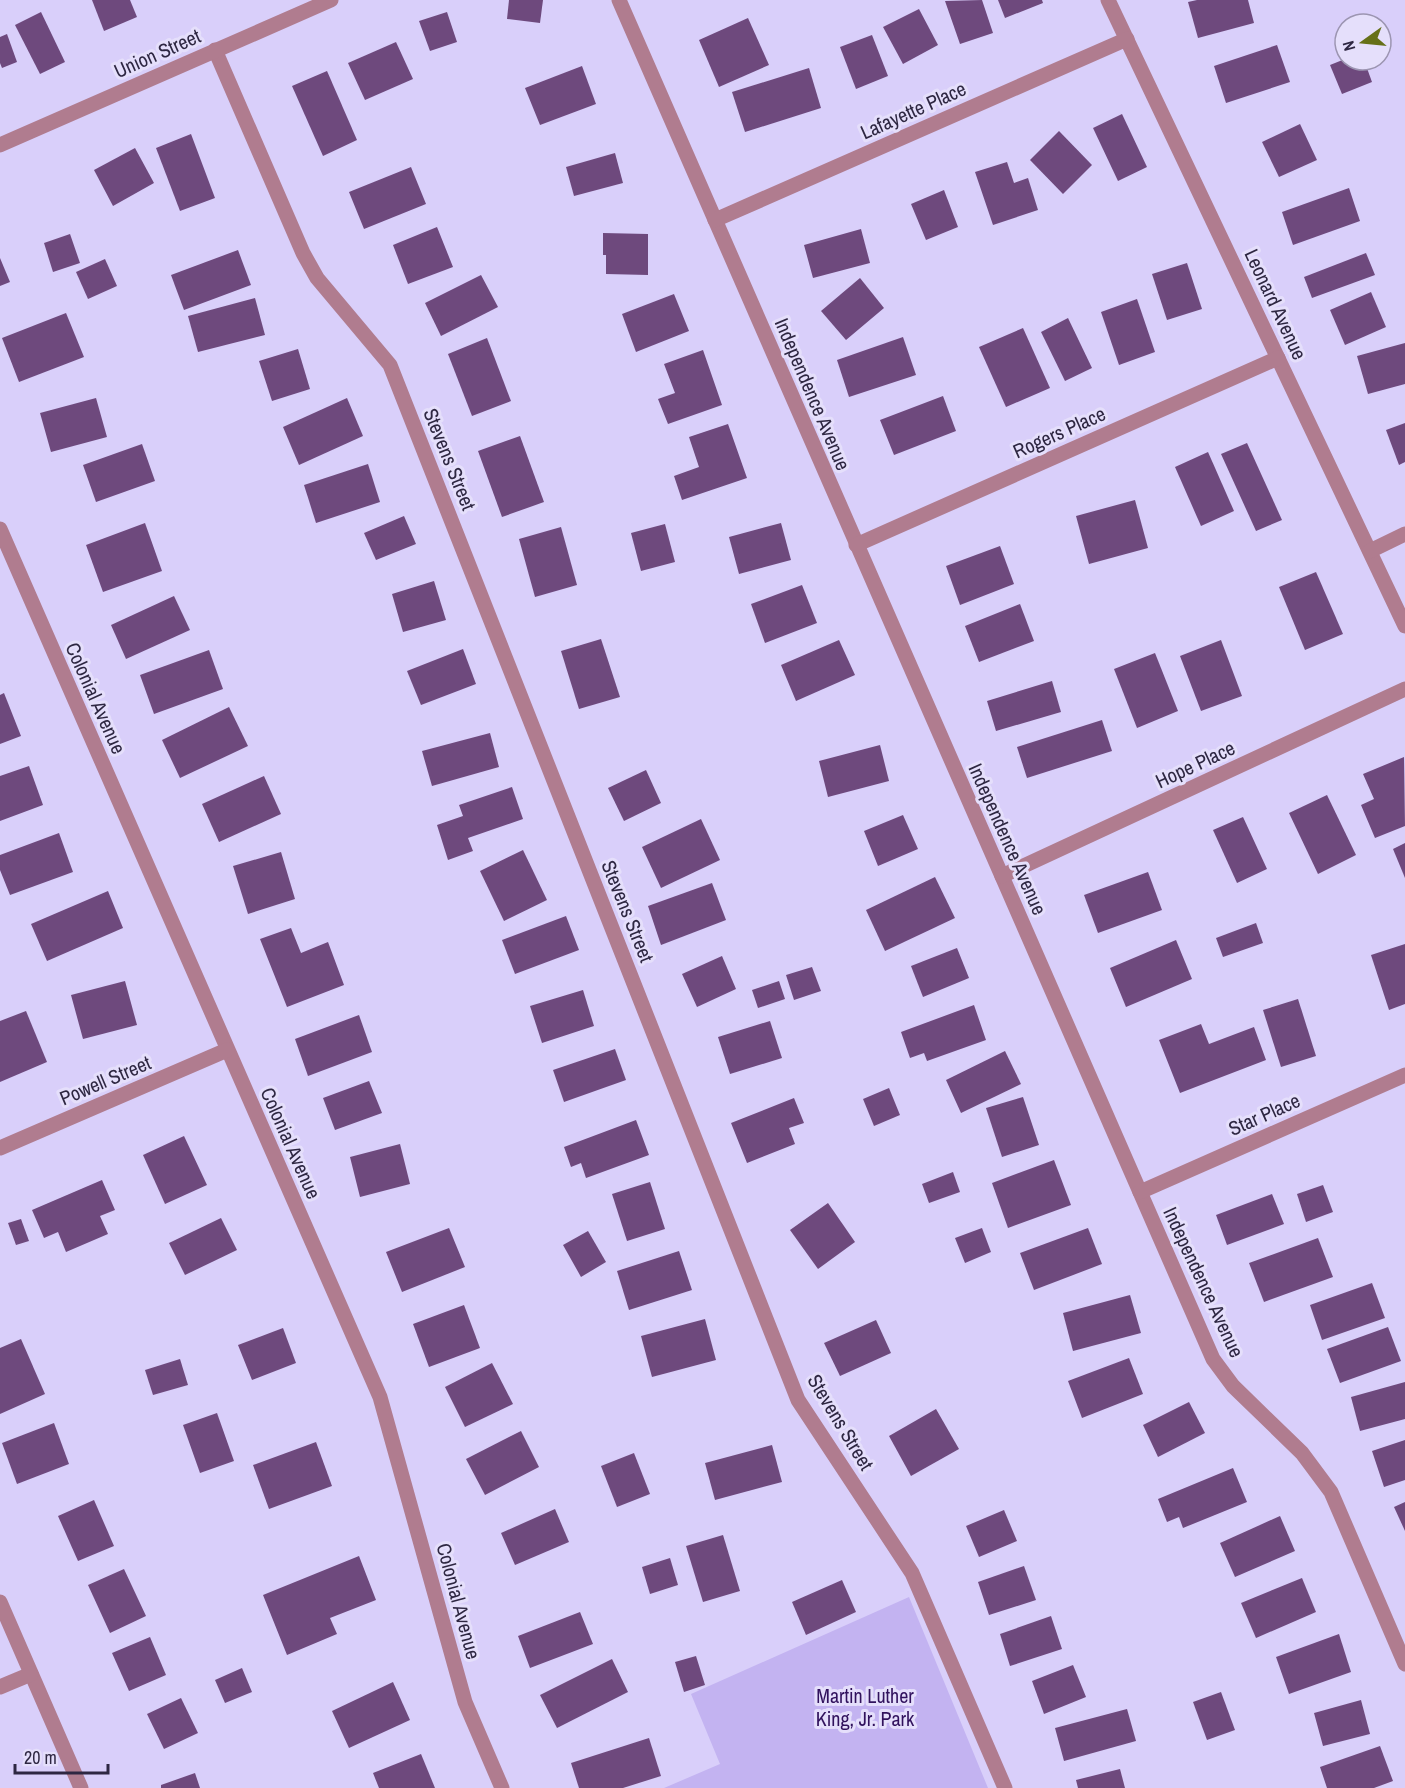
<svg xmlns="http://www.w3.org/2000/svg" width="1405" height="1788" font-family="'Archivo Narrow',sans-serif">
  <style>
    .green { fill: #c3b3f1 }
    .building { fill: #6e497d }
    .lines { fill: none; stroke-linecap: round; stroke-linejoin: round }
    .minor { stroke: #b07c8f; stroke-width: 15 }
    .labels { text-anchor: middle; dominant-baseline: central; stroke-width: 6; stroke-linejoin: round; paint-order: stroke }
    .street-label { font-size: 20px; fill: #2e2742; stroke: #e5dffb }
    .park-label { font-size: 20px; fill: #31125d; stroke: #e5dffb }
  </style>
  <rect width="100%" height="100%" fill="#d9cffa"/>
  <!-- green -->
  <polygon class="green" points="909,1597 988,1788 664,1788 720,1764 691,1694"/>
  <!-- building -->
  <g class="building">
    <polygon points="92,0 130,0 137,17 104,31"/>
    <polygon points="509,0 543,0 540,23 507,19"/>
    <polygon points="982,0 993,33 960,44 945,1"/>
    <polygon points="998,0 1042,0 1043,3 1005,18"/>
    <polygon points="1197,0 1248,0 1254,23 1198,38 1188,2"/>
    <polygon points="919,9 938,45 903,64 883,27"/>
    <polygon points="41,12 65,62 40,74 15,25"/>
    <polygon points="447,12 457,42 430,51 419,21"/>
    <polygon points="748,18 769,65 719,87 699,40"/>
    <polygon points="7,34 17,62 2,68 0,63 0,37"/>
    <polygon points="872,35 888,76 856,89 840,47"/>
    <polygon points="396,42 413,79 365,100 348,63"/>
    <polygon points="1277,45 1290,82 1226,103 1214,66"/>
    <polygon points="1345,59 1364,60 1372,82 1342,94 1330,65"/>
    <polygon points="582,66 596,104 540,125 525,88"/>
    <polygon points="809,68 821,108 745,132 732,92"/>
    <polygon points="327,71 357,140 323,156 292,86"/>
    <polygon points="1122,114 1147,167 1118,181 1093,128"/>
    <polygon points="1300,124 1317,160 1279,177 1262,142"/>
    <polygon points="1059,131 1092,165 1063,194 1030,160"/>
    <polygon points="191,134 215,198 180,211 156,148"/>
    <polygon points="135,148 154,183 113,206 94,170"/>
    <polygon points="615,153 623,183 574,196 566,167"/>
    <polygon points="1007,162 1014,183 1028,178 1038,210 993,225 975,172"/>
    <polygon points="411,167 426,204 364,229 349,192"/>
    <polygon points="1349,188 1360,221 1293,245 1282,212"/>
    <polygon points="944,190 958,227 926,240 911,204"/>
    <polygon points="437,227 453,267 408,284 393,245"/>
    <polygon points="861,229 870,263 813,278 804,245"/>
    <polygon points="603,233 648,234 648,275 606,274 606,255 603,255"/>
    <polygon points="70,234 80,263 53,272 44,243"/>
    <polygon points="238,250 251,285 184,310 171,275"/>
    <polygon points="1366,253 1375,275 1312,298 1304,277"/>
    <polygon points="0,258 10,282 0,286"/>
    <polygon points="105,259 117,286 88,299 76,272"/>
    <polygon points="1187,263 1202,309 1167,320 1152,274"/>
    <polygon points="481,275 498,307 441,336 425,303"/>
    <polygon points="860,278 884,308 846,340 821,311"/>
    <polygon points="1371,292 1386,327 1345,345 1330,310"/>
    <polygon points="674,294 689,331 636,352 622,314"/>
    <polygon points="255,298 265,335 198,352 188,316"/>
    <polygon points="1137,299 1155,352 1119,365 1101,312"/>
    <polygon points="66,313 84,357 19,382 2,338"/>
    <polygon points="1068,318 1092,368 1065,381 1041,332"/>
    <polygon points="1023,328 1050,388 1006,407 979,347"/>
    <polygon points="903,337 916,375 849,397 837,360"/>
    <polygon points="487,338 511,401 472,416 448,354"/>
    <polygon points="1405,343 1405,384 1368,394 1357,356"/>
    <polygon points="298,349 310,389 272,401 259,361"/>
    <polygon points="703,350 722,405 668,424 658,399 675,393 664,364"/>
    <polygon points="943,396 956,431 894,455 880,420"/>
    <polygon points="96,398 107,437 51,452 40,413"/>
    <polygon points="347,398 363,436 299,465 283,427"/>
    <polygon points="1405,423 1405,462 1399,465 1386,430"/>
    <polygon points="728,424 747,478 682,500 674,476 699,467 689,437"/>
    <polygon points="520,436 544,502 502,517 478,451"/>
    <polygon points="1247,443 1282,520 1256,531 1221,454"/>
    <polygon points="142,444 155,481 96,502 83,465"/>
    <polygon points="1208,452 1234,511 1201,526 1175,467"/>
    <polygon points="368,464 380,502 316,523 304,485"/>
    <polygon points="1135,500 1148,548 1089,564 1076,516"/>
    <polygon points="404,516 416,544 376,560 364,533"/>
    <polygon points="145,523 162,571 103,592 86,545"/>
    <polygon points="781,523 791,560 739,574 729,537"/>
    <polygon points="665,524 675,562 641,571 631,533"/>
    <polygon points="561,527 577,585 535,597 519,539"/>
    <polygon points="1000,546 1014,584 960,605 946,566"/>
    <polygon points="1316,572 1343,634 1305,650 1279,587"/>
    <polygon points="434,581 446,620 403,632 392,594"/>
    <polygon points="802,585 817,623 765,643 751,604"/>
    <polygon points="174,596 190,630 126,659 111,625"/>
    <polygon points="1020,604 1034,641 979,662 965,626"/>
    <polygon points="601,639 620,697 579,709 561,651"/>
    <polygon points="839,640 855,675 796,701 781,665"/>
    <polygon points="1221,640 1242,696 1201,711 1180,656"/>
    <polygon points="463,649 476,684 421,705 407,671"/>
    <polygon points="209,650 223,689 154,714 140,675"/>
    <polygon points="1155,653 1178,711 1137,728 1114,669"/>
    <polygon points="1052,681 1061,712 996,731 987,701"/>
    <polygon points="4,693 21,736 0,744 0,695"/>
    <polygon points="229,707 248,746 180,778 162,740"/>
    <polygon points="1102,720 1112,751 1027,778 1017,747"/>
    <polygon points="490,733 499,767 432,786 422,751"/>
    <polygon points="880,745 889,781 828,797 819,761"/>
    <polygon points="1404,757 1405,826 1375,838 1361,805 1374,799 1363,774"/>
    <polygon points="29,766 43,805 0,821 0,776"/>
    <polygon points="646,770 661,803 624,821 608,788"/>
    <polygon points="264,776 281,814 219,842 202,804"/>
    <polygon points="512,787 523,819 468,838 473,851 448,860 437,825 463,816 459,805"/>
    <polygon points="1327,795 1356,855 1318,874 1289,813"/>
    <polygon points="903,815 918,849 878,866 864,831"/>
    <polygon points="1243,817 1267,869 1237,883 1213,830"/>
    <polygon points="701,819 720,860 661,888 642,847"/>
    <polygon points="59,833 73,872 10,895 0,870 0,855"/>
    <polygon points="1405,843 1405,878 1393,849"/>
    <polygon points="523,850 547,900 504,921 480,871"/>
    <polygon points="281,852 295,899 248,914 233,866"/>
    <polygon points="1148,872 1162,910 1098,933 1084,895"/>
    <polygon points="935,877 955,918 885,951 866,910"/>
    <polygon points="712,883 726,920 661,945 648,906"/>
    <polygon points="108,891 123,928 47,961 31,924"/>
    <polygon points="566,916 579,950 515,974 502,940"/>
    <polygon points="1256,923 1263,943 1223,957 1216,938"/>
    <polygon points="291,928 301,953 328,942 344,985 287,1007 260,939"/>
    <polygon points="1176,940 1192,979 1126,1007 1110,968"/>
    <polygon points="1405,944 1405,1004 1389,1010 1371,955"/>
    <polygon points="957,948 969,978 923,997 911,966"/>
    <polygon points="722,956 736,989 697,1007 682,974"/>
    <polygon points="812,967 821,991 794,1000 786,975"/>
    <polygon points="125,981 137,1025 83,1039 71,995"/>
    <polygon points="779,981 785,999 758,1008 752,990"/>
    <polygon points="583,990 594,1026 542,1043 530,1006"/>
    <polygon points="1298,999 1316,1056 1281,1067 1263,1010"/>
    <polygon points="974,1005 986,1040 927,1061 924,1053 910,1058 901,1032"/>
    <polygon points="26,1011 47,1062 0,1082 0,1021"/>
    <polygon points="359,1015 372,1052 308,1076 295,1039"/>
    <polygon points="770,1021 782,1058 730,1074 718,1037"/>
    <polygon points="1201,1024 1209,1044 1254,1027 1266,1060 1180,1093 1159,1040"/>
    <polygon points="615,1049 626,1080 564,1102 553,1070"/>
    <polygon points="1005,1051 1021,1084 961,1113 946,1080"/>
    <polygon points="369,1081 382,1113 335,1130 323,1098"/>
    <polygon points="889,1088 900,1115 874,1126 863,1099"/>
    <polygon points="1023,1097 1039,1145 1002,1157 986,1108"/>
    <polygon points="794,1098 804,1123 789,1128 795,1144 747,1163 731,1123"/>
    <polygon points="636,1120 649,1155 586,1178 581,1163 571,1167 564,1147"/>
    <polygon points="184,1136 207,1185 165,1204 143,1155"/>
    <polygon points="400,1144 410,1184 360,1197 350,1157"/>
    <polygon points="1054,1160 1071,1205 1008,1228 992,1183"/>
    <polygon points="953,1172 960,1192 929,1203 922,1184"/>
    <polygon points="102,1180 115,1210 100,1216 108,1234 66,1252 58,1232 44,1238 32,1210"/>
    <polygon points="650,1182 665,1229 627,1241 612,1194"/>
    <polygon points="1323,1185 1333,1212 1306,1222 1297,1194"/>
    <polygon points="1272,1194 1284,1224 1227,1245 1216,1215"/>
    <polygon points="828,1203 855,1242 818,1269 790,1230"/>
    <polygon points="221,1218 237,1250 185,1275 169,1243"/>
    <polygon points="21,1219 29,1241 16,1245 8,1223"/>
    <polygon points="449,1228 465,1267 402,1292 386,1252"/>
    <polygon points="982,1228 991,1252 965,1263 955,1238"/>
    <polygon points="1088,1228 1102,1264 1034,1290 1020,1253"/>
    <polygon points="588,1231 606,1262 581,1277 563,1245"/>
    <polygon points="1318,1238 1333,1277 1264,1302 1249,1263"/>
    <polygon points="679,1251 692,1290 629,1310 617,1271"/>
    <polygon points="1372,1283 1385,1318 1322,1340 1310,1305"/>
    <polygon points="1130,1295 1141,1333 1073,1351 1063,1313"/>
    <polygon points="464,1305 480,1348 429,1367 413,1324"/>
    <polygon points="705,1319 716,1360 652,1377 641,1336"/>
    <polygon points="876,1320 891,1353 840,1376 824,1343"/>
    <polygon points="1388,1327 1401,1361 1340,1383 1327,1349"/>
    <polygon points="283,1328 296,1363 252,1380 238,1345"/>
    <polygon points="21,1339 45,1394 0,1414 0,1348"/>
    <polygon points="1129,1358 1143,1394 1082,1418 1068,1381"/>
    <polygon points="180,1359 188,1385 153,1395 145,1370"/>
    <polygon points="492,1363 513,1404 465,1427 445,1387"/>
    <polygon points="1405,1382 1405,1419 1360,1431 1351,1397"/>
    <polygon points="1189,1402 1205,1433 1158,1457 1143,1425"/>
    <polygon points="936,1409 959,1449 911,1476 889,1436"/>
    <polygon points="217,1413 234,1461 200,1473 183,1425"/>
    <polygon points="54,1423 69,1464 17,1484 2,1443"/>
    <polygon points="521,1431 539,1467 485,1495 466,1459"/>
    <polygon points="1405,1440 1405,1480 1384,1487 1372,1451"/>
    <polygon points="316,1442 332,1486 269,1509 253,1465"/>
    <polygon points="772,1445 782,1482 715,1500 705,1463"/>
    <polygon points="634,1453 650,1494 617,1507 601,1466"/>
    <polygon points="1233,1468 1247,1502 1183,1528 1179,1517 1167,1522 1158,1499"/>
    <polygon points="94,1500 114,1546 78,1561 58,1516"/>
    <polygon points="1405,1502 1405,1531 1394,1507"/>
    <polygon points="555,1509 569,1542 515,1565 501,1533"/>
    <polygon points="1004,1510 1017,1541 979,1557 966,1526"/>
    <polygon points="1280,1516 1295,1551 1235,1577 1220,1543"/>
    <polygon points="723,1535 740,1591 703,1602 686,1546"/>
    <polygon points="359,1556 376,1600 330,1618 337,1634 287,1655 263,1595"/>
    <polygon points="670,1558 678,1585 650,1594 642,1567"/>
    <polygon points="1024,1566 1036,1600 989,1615 978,1582"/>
    <polygon points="124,1569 146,1616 110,1633 88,1585"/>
    <polygon points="1302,1578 1316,1612 1256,1638 1241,1603"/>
    <polygon points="842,1580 856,1612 806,1635 792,1602"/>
    <polygon points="580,1612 593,1644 530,1668 518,1636"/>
    <polygon points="1051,1616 1062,1649 1010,1666 1000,1634"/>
    <polygon points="1339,1634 1351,1672 1289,1694 1276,1657"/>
    <polygon points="150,1637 166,1675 129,1691 112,1653"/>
    <polygon points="696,1656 705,1685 684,1692 675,1662"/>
    <polygon points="612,1659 628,1692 557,1728 540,1695"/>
    <polygon points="1073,1665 1086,1697 1044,1714 1032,1681"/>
    <polygon points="242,1668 252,1692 225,1703 215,1680"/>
    <polygon points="393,1682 410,1720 349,1748 332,1711"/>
    <polygon points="1221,1692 1235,1730 1207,1740 1193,1702"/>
    <polygon points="181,1698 198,1733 164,1749 147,1714"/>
    <polygon points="1361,1700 1370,1734 1323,1746 1314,1713"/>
    <polygon points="1127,1709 1136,1741 1064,1761 1055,1728"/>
    <polygon points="649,1738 661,1776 623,1788 579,1788 571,1763"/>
    <polygon points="1380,1746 1393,1781 1374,1788 1327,1788 1320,1767"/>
    <polygon points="421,1754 435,1788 379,1788 373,1773"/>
    <polygon points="1120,1769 1125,1788 1078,1788 1076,1780"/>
    <polygon points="195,1773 200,1788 161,1788 161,1785"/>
  </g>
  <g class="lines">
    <!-- minor -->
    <g class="minor">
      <polyline points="619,0 1213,1359 1233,1386 1302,1453 1331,1492 1405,1664"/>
      <polyline points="1108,0 1405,626"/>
      <polyline points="215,50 303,253 317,278 390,365 798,1400 912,1573 1005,1788"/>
      <polyline points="0,145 331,0"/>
      <polyline points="715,220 1127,39"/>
      <polyline points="0,529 380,1397 465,1702 502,1788"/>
      <polyline points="856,545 1278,358"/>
      <polyline points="1370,551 1405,534"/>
      <polyline points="1002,876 1405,689"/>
      <polyline points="0,1148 227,1050"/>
      <polyline points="1140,1192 1405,1075"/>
      <polyline points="0,1602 81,1788"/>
      <polyline points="0,1687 31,1674"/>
    </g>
  </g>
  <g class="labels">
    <!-- street labels -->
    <g class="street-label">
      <text transform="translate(157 53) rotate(-24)">Union Street</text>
      <text transform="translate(913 110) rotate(-24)">Lafayette Place</text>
      <text transform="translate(1276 304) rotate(65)">Leonard Avenue</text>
      <text transform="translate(813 394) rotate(67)">Independence Avenue</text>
      <text transform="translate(1059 432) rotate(-24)">Rogers Place</text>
      <text transform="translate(450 459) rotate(68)">Stevens Street</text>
      <text transform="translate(96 698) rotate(66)">Colonial Avenue</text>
      <text transform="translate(1195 764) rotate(-25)">Hope Place</text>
      <text transform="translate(1008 839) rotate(66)">Independence Avenue</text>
      <text transform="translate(628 911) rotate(68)">Stevens Street</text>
      <text transform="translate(105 1080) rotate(-23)">Powell Street</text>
      <text transform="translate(1264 1114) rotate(-24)">Star Place</text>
      <text transform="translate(291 1143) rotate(66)">Colonial Avenue</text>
      <text transform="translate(1204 1282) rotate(65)">Independence Avenue</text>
      <text transform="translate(841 1422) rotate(59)">Stevens Street</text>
      <text transform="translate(459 1601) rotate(75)">Colonial Avenue</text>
    </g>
    <!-- park labels -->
    <g class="park-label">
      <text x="865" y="1695">Martin Luther<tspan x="865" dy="23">King, Jr. Park</tspan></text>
    </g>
  </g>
  <!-- north arrow -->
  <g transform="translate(1363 42) rotate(255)"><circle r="28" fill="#e5dffb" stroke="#9c95b1" stroke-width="1.5"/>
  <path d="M0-4.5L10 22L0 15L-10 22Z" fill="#667018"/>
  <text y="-9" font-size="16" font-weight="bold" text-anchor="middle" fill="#2e2742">N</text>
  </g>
  <!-- scale -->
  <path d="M15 1764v9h93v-9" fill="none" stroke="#2e2742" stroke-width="3"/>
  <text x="24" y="1764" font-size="18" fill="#2e2742" stroke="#e5dffb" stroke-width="4.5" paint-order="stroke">20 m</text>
</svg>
